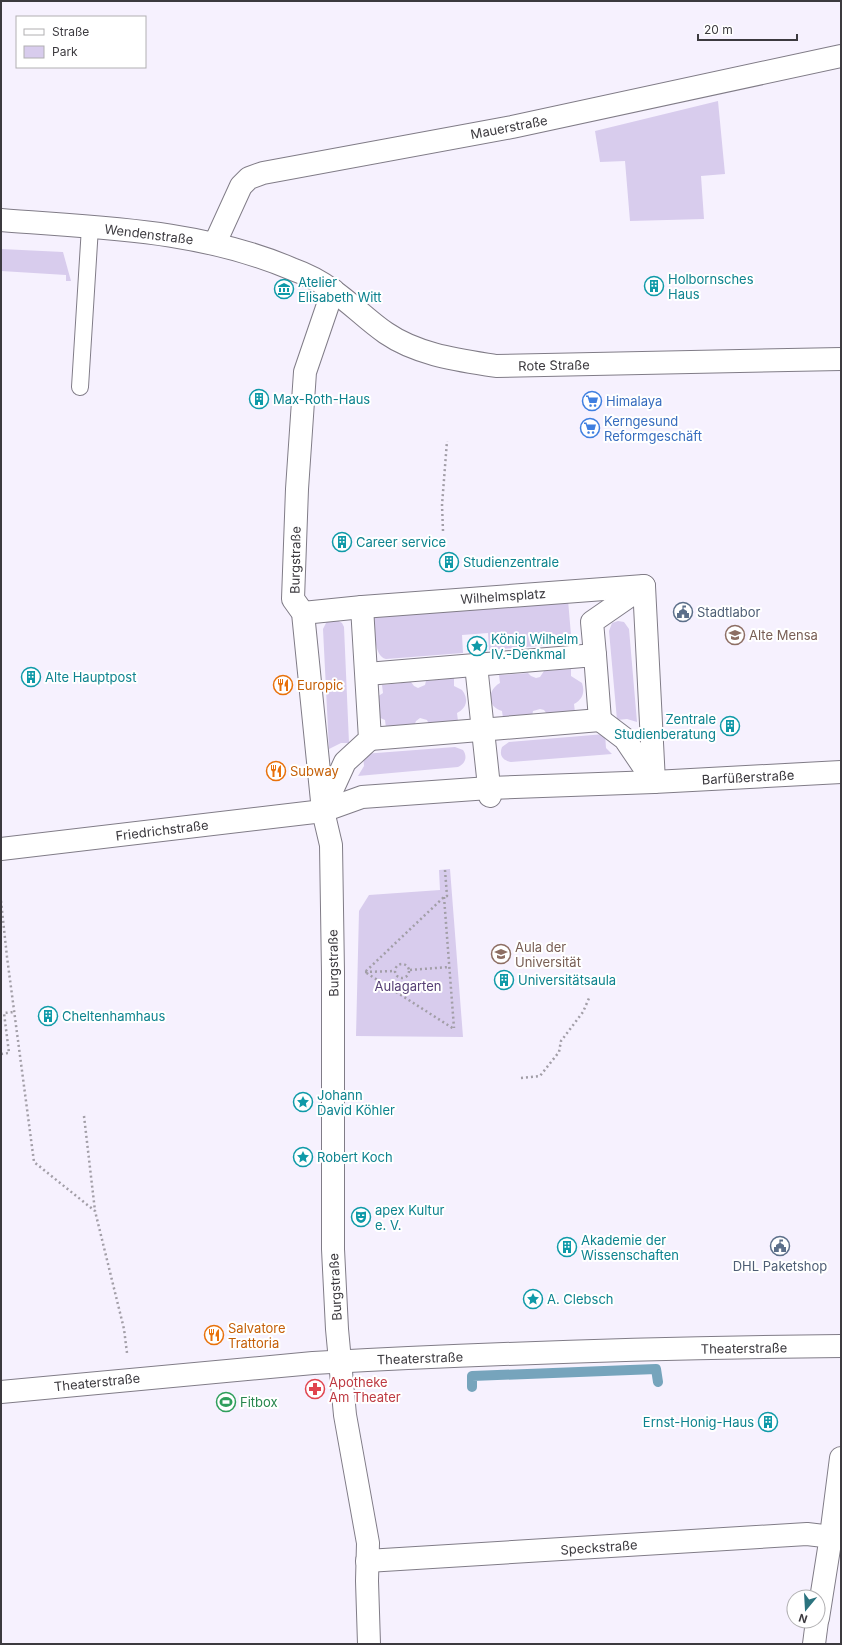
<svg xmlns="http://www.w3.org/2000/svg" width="842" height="1645" font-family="Inter,sans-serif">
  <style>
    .green { fill: #d8cced }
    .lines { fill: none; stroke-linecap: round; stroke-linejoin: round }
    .stream { stroke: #76a4bc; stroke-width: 10 }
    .lane-casing { stroke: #807c87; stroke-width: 18 }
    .street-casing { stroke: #807c87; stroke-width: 24 }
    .path { stroke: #a29ea7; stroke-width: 2.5; stroke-dasharray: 2 3; stroke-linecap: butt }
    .lane { stroke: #fff; stroke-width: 16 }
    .street { stroke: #fff; stroke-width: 22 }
    .labels { text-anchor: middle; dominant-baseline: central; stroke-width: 4; stroke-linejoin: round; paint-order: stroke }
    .street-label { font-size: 13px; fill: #3c3a3f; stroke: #fff }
    .culture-label { font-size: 13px; fill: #0d838f; stroke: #fff; text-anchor: start }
    .shop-label { font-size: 13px; fill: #366cbe; stroke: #fff; text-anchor: start }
    .service-label { font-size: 13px; fill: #4e5e75; stroke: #fff; text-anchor: start }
    .education-label { font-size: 13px; fill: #785e54; stroke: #fff; text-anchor: start }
    .food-label { font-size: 13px; fill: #c56008; stroke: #fff; text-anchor: start }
    .park-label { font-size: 13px; fill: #553e74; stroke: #fff }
    .health-label { font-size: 13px; fill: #be3a42; stroke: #fff; text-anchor: start }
    .leisure-label { font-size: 13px; fill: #27864d; stroke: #fff; text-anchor: start }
  </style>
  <rect width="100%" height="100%" fill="#f6f1fe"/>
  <!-- green -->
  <g class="green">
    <polygon points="718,101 725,174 701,176 704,219 630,221 625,161 600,162 595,131"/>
    <polygon points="1,249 63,252 71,281 66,281 66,275 1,271"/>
    <path d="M568,600L571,635L567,643L563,644L489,650L488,633L462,635L463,653L386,659C373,656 375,628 374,616Z"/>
    <polygon points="335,619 342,623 344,627 349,743 341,743 329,749 323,629 327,621"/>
    <polygon points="618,621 624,622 629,629 637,722 627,719 617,720 609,631 612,623"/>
    <path d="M571,669V676L582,683C585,692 583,699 574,704L575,712L547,714L544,710L540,709L533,711L532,716L503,718L502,711C487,707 487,690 500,683L499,675L528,673L531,676L536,678L540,677L544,671Z"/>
    <path d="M454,678V686L462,690C469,699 467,708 457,713L458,721L429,724L427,720L420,718L416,721L414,726L386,728L385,720L378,717L377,697L383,693L382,685L411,682L414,686L418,688L425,685L426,681Z"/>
    <path d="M605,734L606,748L612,754L511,762C502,760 499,755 502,747L509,742Z"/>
    <path d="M455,747L463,750C468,757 465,764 458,767L358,776L364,766L363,754Z"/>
    <polygon points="450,869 463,1037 356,1036 359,911 369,895 440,890 439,870"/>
  </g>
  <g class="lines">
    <!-- stream -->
    <polyline class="stream" points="472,1387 472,1376 656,1369 658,1382"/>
    <!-- lane casing -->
    <g class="lane-casing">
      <polyline id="lane" points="80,387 90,227"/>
    </g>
    <!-- street casing -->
    <g class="street-casing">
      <g id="street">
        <path d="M1,220C101,228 198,229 292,269C306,274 320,281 332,290C351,303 367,320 386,333C418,355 459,360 496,366L841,359"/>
        <polyline points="215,243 241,186 249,178 263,173 512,127 841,56"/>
        <polyline points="333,290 305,372 297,489 293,599 303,613 323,811 331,845 333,973 333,1249 337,1329 345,1415 368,1543 367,1581 369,1644"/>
        <polyline points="303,613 362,607 644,586 654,782"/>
        <polyline points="595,655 592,622 644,586"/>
        <polyline points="476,665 490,796"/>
        <polyline points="367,674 595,655 600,720 370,739"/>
        <polyline points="600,720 625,739 654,782"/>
        <polyline points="323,810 345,762 370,739 362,607"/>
        <polyline points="1,849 323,811 362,797 489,788 654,782 841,772"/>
        <path d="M1,1392L313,1363C489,1353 665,1348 841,1346"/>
        <polyline points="367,1561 807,1534 841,1538"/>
        <polyline points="818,1618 831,1536 841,1458"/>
        <polyline points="814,1644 817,1621"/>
      </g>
    </g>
    <!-- path -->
    <g class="path">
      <polyline points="443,531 442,505 447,441"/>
      <polyline points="445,870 447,896 444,897 365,972 454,1029"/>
      <polyline points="444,897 454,1028"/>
      <polyline points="1,901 7,957 34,1162 95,1211 124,1329 127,1353"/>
      <circle cx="402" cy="971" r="7"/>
      <polyline points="410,970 449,967"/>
      <polyline points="365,972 395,971"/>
      <polyline points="1,1054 9,1053 4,1013 14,1012"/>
      <polyline points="521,1078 540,1076 559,1052 561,1041 583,1012 590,996"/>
      <polyline points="84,1116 95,1211"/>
    </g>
    <!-- lane -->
    <use href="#lane" class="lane"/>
    <!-- street -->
    <use href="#street" class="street"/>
  </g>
  <!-- icons -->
  <defs>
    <g id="building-ring" transform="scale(1)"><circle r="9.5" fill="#fff" stroke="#0f9aa8" stroke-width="1.5"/><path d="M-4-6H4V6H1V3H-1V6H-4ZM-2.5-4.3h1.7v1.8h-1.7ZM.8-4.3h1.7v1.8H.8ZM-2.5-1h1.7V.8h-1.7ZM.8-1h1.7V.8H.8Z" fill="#0f9aa8"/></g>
    <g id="museum-ring" transform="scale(1)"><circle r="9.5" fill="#fff" stroke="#0f9aa8" stroke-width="1.5"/><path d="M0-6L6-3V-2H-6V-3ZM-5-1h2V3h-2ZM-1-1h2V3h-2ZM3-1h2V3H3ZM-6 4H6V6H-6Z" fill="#0f9aa8"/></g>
    <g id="supermarket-ring" transform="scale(1)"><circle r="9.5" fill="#fff" stroke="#3f7fe0" stroke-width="1.5"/><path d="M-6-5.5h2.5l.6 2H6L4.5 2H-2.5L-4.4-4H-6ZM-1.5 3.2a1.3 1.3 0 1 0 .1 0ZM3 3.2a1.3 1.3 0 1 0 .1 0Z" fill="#3f7fe0"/></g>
    <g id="civic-ring" transform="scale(1)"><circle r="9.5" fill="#fff" stroke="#5c6f8a" stroke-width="1.5"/><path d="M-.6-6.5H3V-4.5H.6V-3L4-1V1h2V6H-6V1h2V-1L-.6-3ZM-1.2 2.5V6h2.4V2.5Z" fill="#5c6f8a"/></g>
    <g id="university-ring" transform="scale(1)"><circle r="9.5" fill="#fff" stroke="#8d6e63" stroke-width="1.5"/><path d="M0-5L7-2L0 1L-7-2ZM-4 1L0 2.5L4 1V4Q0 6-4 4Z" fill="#8d6e63"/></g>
    <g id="sight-ring" transform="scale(1)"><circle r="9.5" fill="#fff" stroke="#0f9aa8" stroke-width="1.5"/><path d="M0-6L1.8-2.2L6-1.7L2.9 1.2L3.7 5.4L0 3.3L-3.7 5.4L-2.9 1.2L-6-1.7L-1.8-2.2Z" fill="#0f9aa8"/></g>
    <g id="restaurant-ring" transform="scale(1)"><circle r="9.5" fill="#fff" stroke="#e8710a" stroke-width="1.5"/><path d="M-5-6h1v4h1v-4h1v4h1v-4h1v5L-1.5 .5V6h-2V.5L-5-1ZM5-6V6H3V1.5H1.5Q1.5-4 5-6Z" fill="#e8710a"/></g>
    <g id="theatre-ring" transform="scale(1)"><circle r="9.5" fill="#fff" stroke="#0f9aa8" stroke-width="1.5"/><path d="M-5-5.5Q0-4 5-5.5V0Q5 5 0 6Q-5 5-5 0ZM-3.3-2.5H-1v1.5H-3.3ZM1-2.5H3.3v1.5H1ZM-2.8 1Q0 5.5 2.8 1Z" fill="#0f9aa8"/></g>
    <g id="pharmacy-ring" transform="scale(1)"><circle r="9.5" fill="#fff" stroke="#e0444e" stroke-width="1.5"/><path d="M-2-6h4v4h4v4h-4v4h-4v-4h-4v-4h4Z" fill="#e0444e"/></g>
    <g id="stadium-ring" transform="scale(1)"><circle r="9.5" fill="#fff" stroke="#2e9e5b" stroke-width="1.5"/><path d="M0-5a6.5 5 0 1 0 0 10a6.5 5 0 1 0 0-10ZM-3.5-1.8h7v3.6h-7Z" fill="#2e9e5b"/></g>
  </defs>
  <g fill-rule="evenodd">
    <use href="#building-ring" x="654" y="286"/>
    <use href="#museum-ring" x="284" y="289"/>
    <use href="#building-ring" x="259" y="399"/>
    <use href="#supermarket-ring" x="592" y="401"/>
    <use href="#supermarket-ring" x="590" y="428"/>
    <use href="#building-ring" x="342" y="542"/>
    <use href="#building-ring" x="449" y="562"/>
    <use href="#civic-ring" x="683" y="612"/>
    <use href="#university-ring" x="735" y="635"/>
    <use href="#sight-ring" x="477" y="646"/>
    <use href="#building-ring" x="31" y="677"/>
    <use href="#restaurant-ring" x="283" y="685"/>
    <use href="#building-ring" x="730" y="726"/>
    <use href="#restaurant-ring" x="276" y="771"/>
    <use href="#university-ring" x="501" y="954"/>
    <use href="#building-ring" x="504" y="980"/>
    <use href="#building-ring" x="48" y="1016"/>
    <use href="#sight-ring" x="303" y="1102"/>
    <use href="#sight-ring" x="303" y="1157"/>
    <use href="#theatre-ring" x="361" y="1217"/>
    <use href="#civic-ring" x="780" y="1246"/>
    <use href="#building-ring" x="567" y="1247"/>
    <use href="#sight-ring" x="533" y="1299"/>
    <use href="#restaurant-ring" x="214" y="1335"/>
    <use href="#pharmacy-ring" x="315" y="1389"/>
    <use href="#stadium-ring" x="226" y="1402"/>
    <use href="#building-ring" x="768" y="1422"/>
  </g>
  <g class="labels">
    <!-- street labels -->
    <g class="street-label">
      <text transform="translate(509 127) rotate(-11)">Mauerstraße</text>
      <text transform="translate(149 234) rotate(7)">Wendenstraße</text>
      <text transform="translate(554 365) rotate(-1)">Rote Straße</text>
      <text transform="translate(295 560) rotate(-89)">Burgstraße</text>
      <text transform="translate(503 596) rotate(-4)">Wilhelmsplatz</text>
      <text transform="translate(748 777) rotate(-3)">Barfüßerstraße</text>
      <text transform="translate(162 830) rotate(-7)">Friedrichstraße</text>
      <text transform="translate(333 963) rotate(-91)">Burgstraße</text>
      <text transform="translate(335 1287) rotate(-93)">Burgstraße</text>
      <text transform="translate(744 1348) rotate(-1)">Theaterstraße</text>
      <text transform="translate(420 1358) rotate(-2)">Theaterstraße</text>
      <text transform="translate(97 1382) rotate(-6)">Theaterstraße</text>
      <text transform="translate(599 1547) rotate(-4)">Speckstraße</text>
    </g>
    <!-- culture labels -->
    <g class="culture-label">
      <text x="668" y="279">Holbornsches<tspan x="668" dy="15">Haus</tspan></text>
      <text x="298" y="282">Atelier<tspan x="298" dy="15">Elisabeth Witt</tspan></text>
      <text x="273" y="399">Max-Roth-Haus</text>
      <text x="356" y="542">Career service</text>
      <text x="463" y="562">Studienzentrale</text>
      <text x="491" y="639">König Wilhelm<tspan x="491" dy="15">IV.-Denkmal</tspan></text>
      <text x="45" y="677">Alte Hauptpost</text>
      <text x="716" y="719" text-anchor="end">Zentrale<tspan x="716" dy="15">Studienberatung</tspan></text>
      <text x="518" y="980">Universitätsaula</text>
      <text x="62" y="1016">Cheltenhamhaus</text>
      <text x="317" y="1095">Johann<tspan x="317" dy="15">David Köhler</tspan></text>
      <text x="317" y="1157">Robert Koch</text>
      <text x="375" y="1210">apex Kultur<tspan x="375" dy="15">e. V.</tspan></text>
      <text x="581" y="1240">Akademie der<tspan x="581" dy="15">Wissenschaften</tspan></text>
      <text x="547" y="1299">A. Clebsch</text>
      <text x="754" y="1422" text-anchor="end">Ernst-Honig-Haus</text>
    </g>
    <!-- shop labels -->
    <g class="shop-label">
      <text x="606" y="401">Himalaya</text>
      <text x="604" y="421">Kerngesund<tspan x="604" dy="15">Reformgeschäft</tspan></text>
    </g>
    <!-- service labels -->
    <g class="service-label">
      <text x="697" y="612">Stadtlabor</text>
      <text x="780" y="1266" text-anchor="middle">DHL Paketshop</text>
    </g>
    <!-- education labels -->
    <g class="education-label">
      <text x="749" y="635">Alte Mensa</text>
      <text x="515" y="947">Aula der<tspan x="515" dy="15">Universität</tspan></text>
    </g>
    <!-- food labels -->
    <g class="food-label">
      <text x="297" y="685">Europic</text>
      <text x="290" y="771">Subway</text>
      <text x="228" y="1328">Salvatore<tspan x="228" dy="15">Trattoria</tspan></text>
    </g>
    <!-- park labels -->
    <g class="park-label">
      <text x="408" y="986">Aulagarten</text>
    </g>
    <!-- health labels -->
    <g class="health-label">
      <text x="329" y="1382">Apotheke<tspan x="329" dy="15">Am Theater</tspan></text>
    </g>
    <!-- leisure labels -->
    <g class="leisure-label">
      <text x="240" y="1402">Fitbox</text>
    </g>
  </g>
  <!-- border -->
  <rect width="842" height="1645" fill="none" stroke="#3c3a3f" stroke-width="4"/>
  <!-- legend -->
  <rect x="16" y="16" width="130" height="52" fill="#ffffff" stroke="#b1b0b2"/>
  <rect x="24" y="29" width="20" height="6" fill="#ffffff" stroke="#b1b0b2"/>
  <text x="52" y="36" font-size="12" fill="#3c3a3f">Straße</text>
  <rect x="24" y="46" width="20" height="12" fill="#d8cced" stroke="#b1b0b2"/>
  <text x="52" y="56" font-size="12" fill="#3c3a3f">Park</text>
  <!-- north arrow -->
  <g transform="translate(806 1609) rotate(198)"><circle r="19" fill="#ffffff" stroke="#b1b0b2"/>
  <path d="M0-3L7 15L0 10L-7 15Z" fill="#2b737e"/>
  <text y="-6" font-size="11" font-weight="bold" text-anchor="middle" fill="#3c3a3f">N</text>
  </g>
  <!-- scale -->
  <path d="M698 34v6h99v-6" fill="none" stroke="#3c3a3f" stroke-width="2"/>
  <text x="704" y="34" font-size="12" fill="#3c3a3f" stroke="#ffffff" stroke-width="3" paint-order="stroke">20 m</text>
</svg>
